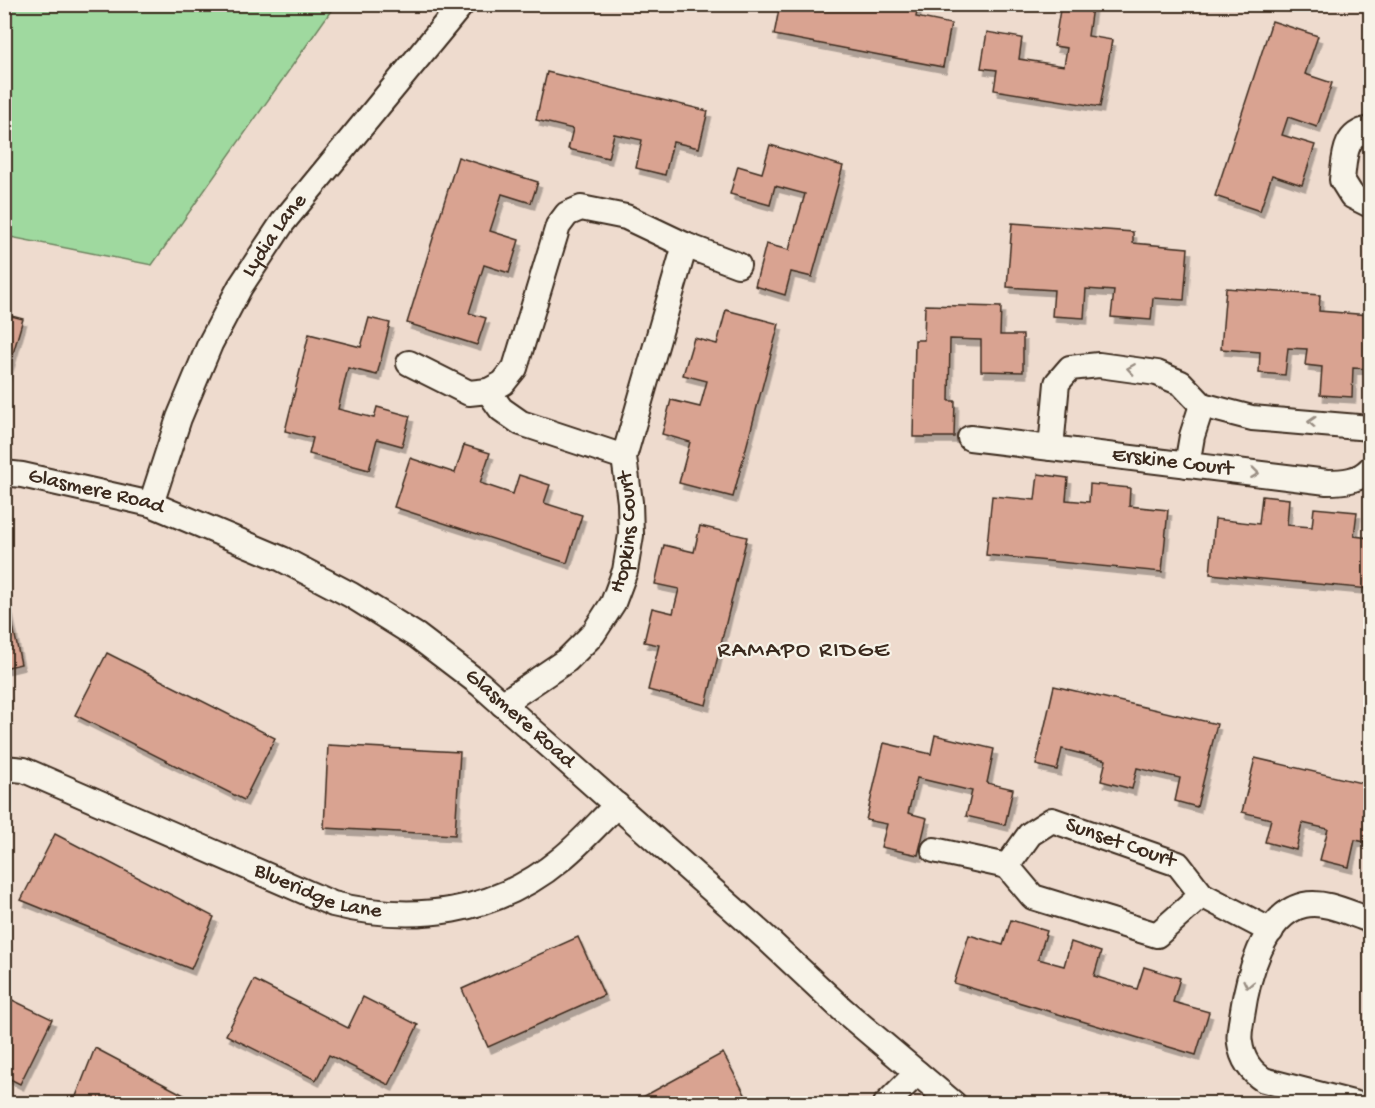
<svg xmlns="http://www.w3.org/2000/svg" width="1375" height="1108" font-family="'Gochi Hand',sans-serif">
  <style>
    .green { fill: #9fd99f; stroke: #6d825e; stroke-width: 1.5 }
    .building { fill: #d9a391; stroke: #3b2a1e; stroke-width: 1.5; filter: url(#shadow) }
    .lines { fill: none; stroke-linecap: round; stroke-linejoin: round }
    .minor-casing { stroke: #3b2a1e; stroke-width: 28 }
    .minor { stroke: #f7f3e8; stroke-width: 24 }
    .oneway { stroke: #998e83 }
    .labels { text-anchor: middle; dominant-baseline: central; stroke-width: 4.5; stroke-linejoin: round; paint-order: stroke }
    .street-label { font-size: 22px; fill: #3b2a1e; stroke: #f7f3e8 }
    .neighbourhood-label { font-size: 24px; letter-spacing: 1.5px; fill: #3b2a1e; stroke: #f7f3e8 }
  </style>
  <defs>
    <filter id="shadow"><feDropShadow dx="3.5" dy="6" stdDeviation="0" flood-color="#0004"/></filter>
  </defs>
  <rect width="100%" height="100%" fill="#eedbce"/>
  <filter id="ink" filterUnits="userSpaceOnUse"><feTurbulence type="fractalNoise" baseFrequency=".0167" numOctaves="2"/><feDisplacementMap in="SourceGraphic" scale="12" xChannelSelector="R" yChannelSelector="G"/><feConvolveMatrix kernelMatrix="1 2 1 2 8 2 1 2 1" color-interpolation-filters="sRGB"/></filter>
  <g filter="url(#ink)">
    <!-- green -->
    <polygon class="green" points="4,5 5,4 335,5 152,265 5,236"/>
    <!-- building -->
    <g class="building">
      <polygon points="780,4 918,4 916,17 951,24 943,67 774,35"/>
      <polygon points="1061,4 1092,7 1088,36 1112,40 1100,107 994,90 997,70 981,68 987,32 1022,38 1019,59 1064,66 1067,48 1054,46"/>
      <polygon points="1272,21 1318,36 1305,74 1332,83 1317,127 1288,117 1282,135 1315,145 1302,185 1272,175 1260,211 1215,196"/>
      <polygon points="547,72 708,111 699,148 673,142 665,175 636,168 642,140 614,134 608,158 568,149 573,129 536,120"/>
      <polygon points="770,145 843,166 812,277 791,272 785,295 755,286 766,244 789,250 805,194 775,186 770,205 730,194 738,166 762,173"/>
      <polygon points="458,157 538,182 531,203 502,194 490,231 519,240 509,273 484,265 469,313 486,318 477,345 407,323"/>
      <polygon points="1012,223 1133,232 1133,243 1188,248 1184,300 1153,298 1151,320 1111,317 1114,291 1086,289 1084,318 1052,316 1054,290 1007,287"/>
      <polygon points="1226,288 1320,295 1319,311 1370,315 1370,369 1353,368 1352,397 1320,395 1322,367 1305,365 1307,349 1288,348 1285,375 1259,373 1260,352 1221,349"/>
      <polygon points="925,305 1001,307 1000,335 1023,335 1023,372 981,371 981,340 950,339 949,401 955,401 954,437 913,437 915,340 924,340"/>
      <polygon points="726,310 779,324 733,497 679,483 690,442 662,434 671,400 700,407 707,381 683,375 694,338 717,344"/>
      <polygon points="4,314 23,319 5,381 4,381"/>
      <polygon points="369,318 390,323 377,375 348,368 338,409 374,418 377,407 410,416 402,446 377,439 369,470 309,454 313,438 285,431 309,334 361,347"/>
      <polygon points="464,445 490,453 480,483 513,494 519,475 550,485 544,503 582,515 567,563 394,507 410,458 455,473"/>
      <polygon points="1038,474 1068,478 1066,500 1089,502 1090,484 1130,488 1129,506 1168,510 1162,572 986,555 992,496 1035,500"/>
      <polygon points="1262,496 1289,499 1287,525 1312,527 1314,508 1357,512 1354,536 1370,538 1370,589 1210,574 1215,519 1259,524"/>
      <polygon points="700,526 747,537 706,705 648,690 659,645 644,642 652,608 673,613 679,589 655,584 664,545 694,552"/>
      <polygon points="5,589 21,664 4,668 4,590"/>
      <polygon points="107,653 275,738 244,800 75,715"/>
      <polygon points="1054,686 1217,724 1197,807 1175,801 1180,778 1137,768 1132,789 1101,781 1106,760 1062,749 1057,770 1036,765"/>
      <polygon points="935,735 994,749 987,783 1013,789 1005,825 966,816 972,791 917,778 908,813 927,818 918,855 881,847 887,824 866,820 884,743 931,754"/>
      <polygon points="328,745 460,752 455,835 324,828"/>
      <polygon points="1255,758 1370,785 1370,843 1355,840 1349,867 1320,860 1328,829 1302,823 1296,850 1265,842 1271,819 1242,812"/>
      <polygon points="55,834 214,917 191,969 21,900"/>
      <polygon points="1011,920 1047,931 1038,959 1064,966 1071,942 1101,952 1094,976 1137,989 1144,967 1180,978 1173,1002 1209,1012 1196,1055 954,983 969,935 1003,945"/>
      <polygon points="578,937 604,995 488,1047 462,989"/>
      <polygon points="254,980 348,1028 363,997 418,1025 389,1085 329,1055 316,1080 226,1035"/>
      <polygon points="4,996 52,1019 20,1084 4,1076"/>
      <polygon points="95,1048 201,1104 73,1104"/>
      <polygon points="723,1053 750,1104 630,1104"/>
    </g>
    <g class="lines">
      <!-- minor casing -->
      <g class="minor-casing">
        <g id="minor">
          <path d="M1370,129C1343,134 1345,157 1342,180L1352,196L1370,205"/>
          <polyline points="409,363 469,393 488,391 503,383 515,368 558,226 567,214 581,208 626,217 685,245 738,265"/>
          <polyline points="488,391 501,409 521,423 624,457"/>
          <path id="s1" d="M970,438L1327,482C1343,482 1359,481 1370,469"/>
          <polyline points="1051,448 1057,383 1070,368 1099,365 1157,373 1181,383 1202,405 1252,418 1370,428"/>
          <polyline points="1187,465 1192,436 1202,405"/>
          <path id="s2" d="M4,473L22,475L151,504L282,559L351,595L417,636L480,684L765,937L843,1010L954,1104"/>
          <path id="s3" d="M151,504L179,418L210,344L240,287L283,222L462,4"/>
          <path id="s4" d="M502,704L567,660L593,634L613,603L625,571L631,535L630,502L624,457L685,245"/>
          <path id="s5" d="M4,768L24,770L333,904C413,924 495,914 561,859C581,843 598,823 617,805"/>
          <polyline points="934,850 1007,866"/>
          <path id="s6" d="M1202,895L1157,935L1033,897L1007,866L1030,834L1052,820L1178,864L1202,895L1271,931"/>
          <polyline points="886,1104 917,1073"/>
          <path d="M1357,1104L1264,1080C1251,1072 1242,1059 1240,1043C1238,1034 1241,1025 1242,1016C1247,980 1263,914 1304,905C1325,900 1351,914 1370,920"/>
        </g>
      </g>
      <!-- minor -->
      <use href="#minor" class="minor"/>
    </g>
    <!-- one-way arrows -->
    <defs><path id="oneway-chevron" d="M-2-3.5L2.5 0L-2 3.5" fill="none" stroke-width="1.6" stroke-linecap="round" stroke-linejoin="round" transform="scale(1.5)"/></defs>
    <g class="oneway">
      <use href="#oneway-chevron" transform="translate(1131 369) rotate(-172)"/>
      <use href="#oneway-chevron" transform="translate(1312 422) rotate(-176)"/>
      <use href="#oneway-chevron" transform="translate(1255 473) rotate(7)"/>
      <use href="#oneway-chevron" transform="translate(1248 984) rotate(102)"/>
    </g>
  </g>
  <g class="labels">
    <!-- street labels -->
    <g class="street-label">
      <text stroke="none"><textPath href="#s3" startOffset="297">Lydia Lane</textPath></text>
      <text stroke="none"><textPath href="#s1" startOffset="204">Erskine Court</textPath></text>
      <text stroke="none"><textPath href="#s2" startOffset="94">Glasmere Road</textPath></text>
      <text stroke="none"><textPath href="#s4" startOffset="225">Hopkins Court</textPath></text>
      <text stroke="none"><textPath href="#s2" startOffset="580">Glasmere Road</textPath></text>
      <text stroke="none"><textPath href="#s6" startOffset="368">Sunset Court</textPath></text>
      <text stroke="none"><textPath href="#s5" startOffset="339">Blueridge Lane</textPath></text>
    </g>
    <!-- neighbourhood labels -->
    <g class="neighbourhood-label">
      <text x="804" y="651">RAMAPO RIDGE</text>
    </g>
  </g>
  <!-- margin -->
  <rect width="1375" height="1108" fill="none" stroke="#f7f3e8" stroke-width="24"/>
  <rect x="12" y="12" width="1351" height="1084" fill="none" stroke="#3b2a1e" stroke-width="2" filter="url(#ink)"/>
</svg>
